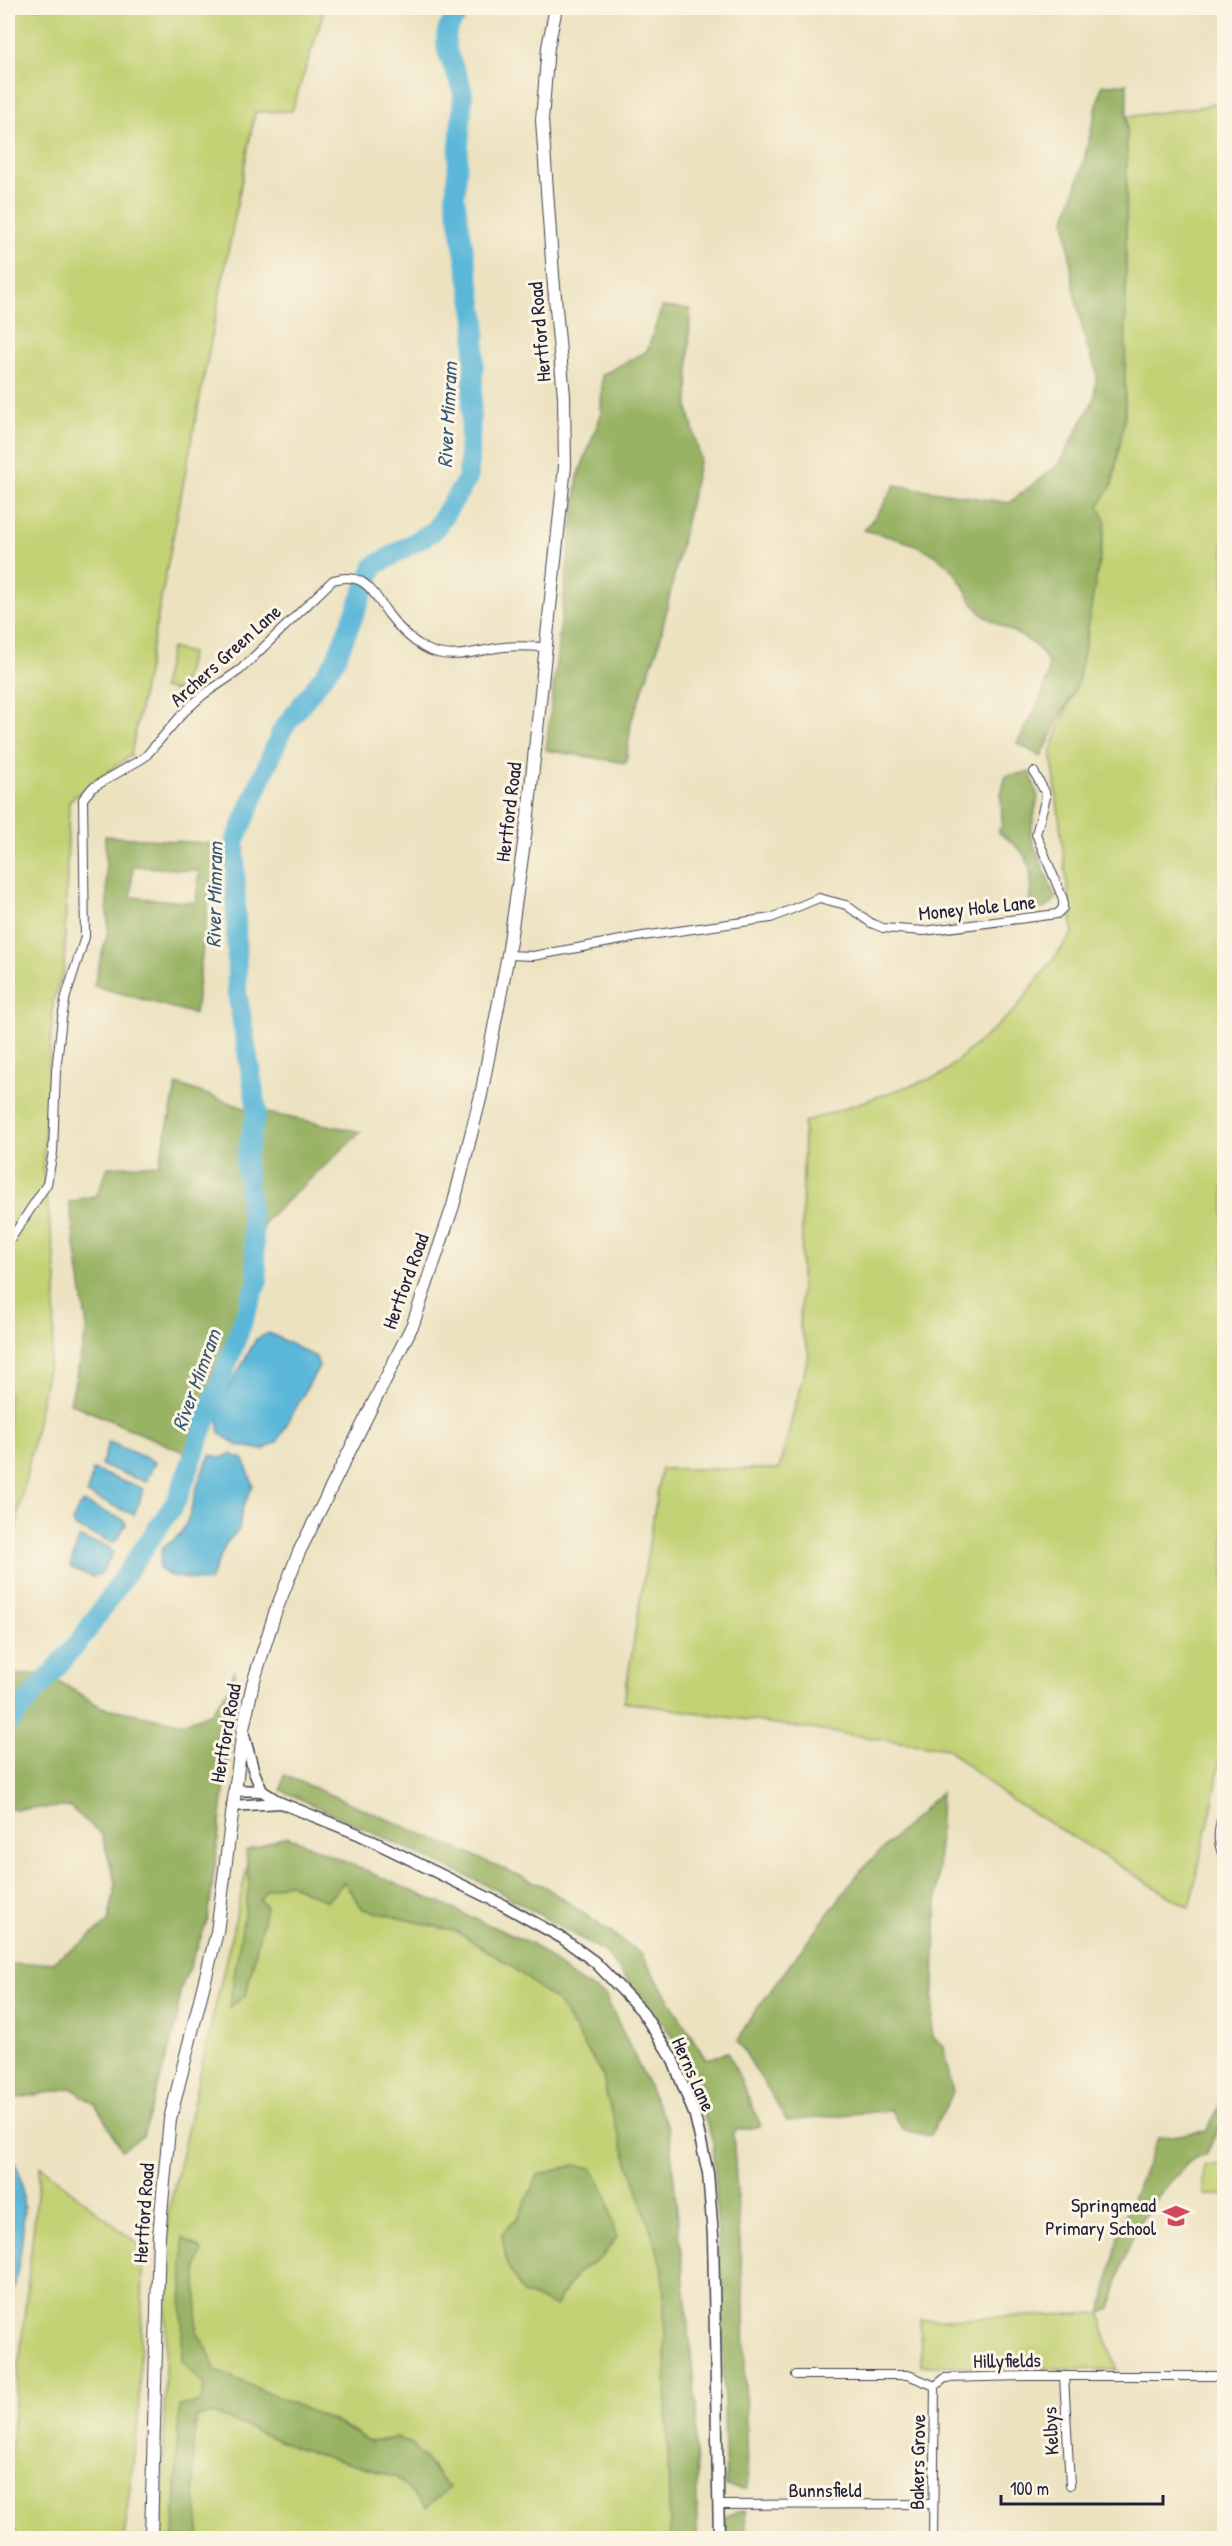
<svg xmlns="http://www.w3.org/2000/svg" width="1232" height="2546" font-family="'Patrick Hand',sans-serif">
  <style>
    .green { fill: #c2d173; stroke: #727a57; stroke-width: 1.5 }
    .forest { fill: #99b365; stroke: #5e6a50; stroke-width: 1.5; fill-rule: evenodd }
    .water { fill: #5ab7d8; stroke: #3e6c8a; stroke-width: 1.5 }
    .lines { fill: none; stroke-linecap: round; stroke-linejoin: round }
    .river { stroke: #5ab7d8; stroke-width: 20 }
    .minor-casing { stroke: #403f4f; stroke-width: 10 }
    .tertiary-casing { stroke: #403f4f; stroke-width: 13 }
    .secondary-casing { stroke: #403f4f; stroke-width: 14 }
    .minor { stroke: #fff; stroke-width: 8 }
    .tertiary { stroke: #fff; stroke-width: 10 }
    .secondary { stroke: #fff; stroke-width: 12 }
    .labels { text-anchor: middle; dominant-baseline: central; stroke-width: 6; stroke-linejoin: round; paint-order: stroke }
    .street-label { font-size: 20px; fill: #22223b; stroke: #fcf5e5 }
    .poi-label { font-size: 20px; fill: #22223b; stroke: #fcf5e5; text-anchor: end }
    .water-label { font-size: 21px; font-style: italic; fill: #365672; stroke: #fcf5e5 }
  </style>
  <rect width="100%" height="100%" fill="#fcf5e5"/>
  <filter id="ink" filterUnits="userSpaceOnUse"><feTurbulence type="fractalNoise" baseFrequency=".0167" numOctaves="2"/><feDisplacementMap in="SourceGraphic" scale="12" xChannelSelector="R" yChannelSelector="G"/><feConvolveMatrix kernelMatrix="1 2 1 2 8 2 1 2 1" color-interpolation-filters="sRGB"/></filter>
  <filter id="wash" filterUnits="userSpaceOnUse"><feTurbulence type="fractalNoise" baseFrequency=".008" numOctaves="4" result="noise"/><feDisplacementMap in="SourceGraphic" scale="24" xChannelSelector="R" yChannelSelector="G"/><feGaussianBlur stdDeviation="1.35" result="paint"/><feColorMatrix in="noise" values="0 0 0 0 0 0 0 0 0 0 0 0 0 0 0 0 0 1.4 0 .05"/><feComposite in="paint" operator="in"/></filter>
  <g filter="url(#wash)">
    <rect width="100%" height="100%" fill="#ece2c0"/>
    <!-- green -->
    <g class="green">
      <polygon points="8,8 325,8 292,111 255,112 131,755 69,801 64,970 53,1001 43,1171 57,1279 53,1344 8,1565"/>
      <polygon points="1224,100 1224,1736 1214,1798 1189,1908 1003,1795 948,1749 624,1702 661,1469 779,1469 809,1353 800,1328 804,1122 941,1075 1015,1010 1073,933 1051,749 1078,682 1088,631 1098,505 1112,485 1125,416 1127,117 1206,106"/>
      <polygon points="171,648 191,653 181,692 162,688"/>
      <polygon points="250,1854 373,1875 544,1955 615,2060 670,2215 677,2538 162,2538 168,2214"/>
      <polygon points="40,2166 144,2249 138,2421 124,2538 19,2538 8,2520 8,2470"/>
      <rect x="1204" y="2166" width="20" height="29"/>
      <polygon points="1101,2313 1106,2341 1118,2370 921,2365 920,2320"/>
    </g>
    <!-- forest -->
    <g class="forest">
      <path d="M1127,84L1125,416L1112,485L1099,505L1106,522L1078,682L1041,757L1017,743C1027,726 1056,677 1046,659C1035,638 1004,629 986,617C970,606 966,586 954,572C932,545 897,539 864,530L881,509L895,485L1009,503L1059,464L1094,399L1097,372L1086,343L1074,291L1065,219L1081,173L1102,85Z"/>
      <polygon points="662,307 690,309 688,408 700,458 659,644 631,722 626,763 546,750 578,476 601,415 602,375 647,351"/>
      <path d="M1030,772L1038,797L1030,835L1056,899L1046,908L1028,911C1034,868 1034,857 998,832L1002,825L1001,794L1006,776Z"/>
      <path d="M105,836L230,845L210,887L195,1014L94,986L108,930ZM133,866L199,871L196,903L131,897Z"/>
      <polygon points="177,1084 247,1109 361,1132 265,1221 246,1305 188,1454 70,1403 87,1328 69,1202 97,1195 108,1167 159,1164"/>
      <polygon points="235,1670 232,1727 208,1919 180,1991 176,2026 143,2136 122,2150 96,2105 71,2088 8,2100 8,1965 52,1962 82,1943 108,1922 116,1884 102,1835 70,1807 11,1809 8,1805 8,1696 17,1675 47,1674 101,1707 181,1723 210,1714 228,1689"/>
      <polygon points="284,1775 544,1886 641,1954 706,2060 728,2052 761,2126 733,2131 744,2307 747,2489 726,2487 722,2319 713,2141 678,2043 605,1952 495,1889 281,1790"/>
      <polygon points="941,1792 932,2036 943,2046 953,2093 930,2136 903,2130 891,2110 787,2121 738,2041 748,2021 860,1871"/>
      <polygon points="287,1836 532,1944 575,1979 605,1995 669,2129 696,2406 697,2538 670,2538 663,2268 607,2098 603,2076 559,2004 511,1966 458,1932 363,1909 344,1882 327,1901 287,1883 266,1890 260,1900 266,1907 246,1995 229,2008 249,1885 246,1851"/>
      <path d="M1224,2098V2116L1206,2155C1192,2156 1186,2165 1177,2175C1137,2214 1122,2256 1111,2309L1101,2313L1120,2228L1158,2138L1206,2131Z"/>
      <polygon points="575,2165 592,2168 607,2195 616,2238 602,2257 578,2272 555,2306 523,2293 507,2265 502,2233 518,2217 538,2175"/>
      <path d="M183,2238L202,2250L197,2267V2334L207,2348L215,2370L333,2421L371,2442L396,2438L412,2444L449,2488L426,2508L396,2477L298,2449L216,2414L197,2417C188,2456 196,2499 200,2538H174L179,2406L200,2402L205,2385L182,2361Z"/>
      <polygon points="745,2510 746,2538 726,2538 725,2516"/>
    </g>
    <!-- water -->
    <g class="water">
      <polygon points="269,1333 316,1357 319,1366 277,1442 263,1450 237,1445 220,1434 217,1410 256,1339"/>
      <polygon points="109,1442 155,1462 146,1482 101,1465"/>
      <path d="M230,1454L244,1459L253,1485L242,1510L239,1530L227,1542L209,1582L170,1576L159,1569L162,1547C187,1537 190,1514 196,1490C199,1478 205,1467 210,1455L222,1458Z"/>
      <polygon points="93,1470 144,1489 134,1515 87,1494"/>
      <polygon points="84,1503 124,1520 126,1525 116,1541 113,1543 75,1527 72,1522 80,1505"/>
      <polygon points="79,1538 107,1546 113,1552 101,1574 92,1577 70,1567"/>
      <path d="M8,2153C36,2182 20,2273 8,2308Z"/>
    </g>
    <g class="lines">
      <!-- river -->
      <path class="river" d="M8,1724L82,1638L177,1500L258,1280L245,1161L257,1110L237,992L235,842L282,730L335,661L374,566L434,531L468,478L476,320L455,198L463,95C461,74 441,54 447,32C450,22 458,16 462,8"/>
    </g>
  </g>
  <g filter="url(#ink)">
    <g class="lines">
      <!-- minor casing -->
      <g class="minor-casing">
        <g id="minor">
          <polyline points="508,955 533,956 643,936 771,918 819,898 846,905 871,923 883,928 924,931 1057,914 1063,908 1063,899 1036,834 1046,797 1045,792 1034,772"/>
          <path d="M8,1243L47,1184L53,1152L56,1071L62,1018L66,996L85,937L83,799L92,788L145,757L184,712L203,695L240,670L333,580C366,571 373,593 389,615C398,627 410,639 423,647C450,663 476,650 504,647C518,645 532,647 546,647"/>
          <path d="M1224,1813C1217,1828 1217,1843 1224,1858"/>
          <polyline points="796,2375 908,2375 935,2386"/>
          <polyline points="1064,2376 1070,2485"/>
          <polyline points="935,2386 945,2378 1024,2376 1224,2376"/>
          <polyline points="718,2505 933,2504"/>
          <polyline points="933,2538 935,2386"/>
        </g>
      </g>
      <!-- tertiary casing -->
      <g class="tertiary-casing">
        <g id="tertiary">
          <polyline points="243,1732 254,1772 262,1791"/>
          <polyline points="234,1790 262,1791 281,1803 358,1834 503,1905 562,1938 595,1962 641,2010 672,2058 695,2116 708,2173 713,2236 719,2538"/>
          <polyline points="232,1806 281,1803"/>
        </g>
      </g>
      <!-- secondary casing -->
      <g class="secondary-casing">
        <polyline id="secondary" points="151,2538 159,2235 170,2119 217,1932 243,1729 253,1683 275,1613 299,1552 413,1324 453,1206 481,1095 508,955 528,815 565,466 564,396 553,275 542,120 548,47 556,8"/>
      </g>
      <!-- minor -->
      <use href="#minor" class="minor"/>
      <!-- tertiary -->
      <use href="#tertiary" class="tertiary"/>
      <!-- secondary -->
      <use href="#secondary" class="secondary"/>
    </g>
  </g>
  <!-- icons -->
  <defs>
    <g id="school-bare" transform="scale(2.07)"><path d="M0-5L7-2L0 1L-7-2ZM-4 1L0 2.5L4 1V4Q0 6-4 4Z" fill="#d1495b" stroke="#fcf5e5" stroke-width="2.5" paint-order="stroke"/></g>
  </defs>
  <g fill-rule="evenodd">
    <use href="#school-bare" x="1176" y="2216"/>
  </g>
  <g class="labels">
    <!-- street labels -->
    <g class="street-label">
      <text transform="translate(539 332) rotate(-95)">Hertford Road</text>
      <text transform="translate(225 655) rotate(-42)">Archers Green Lane</text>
      <text transform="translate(508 812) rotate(-83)">Hertford Road</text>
      <text transform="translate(977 907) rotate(-6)">Money Hole Lane</text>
      <text transform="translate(405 1281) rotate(-70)">Hertford Road</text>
      <text transform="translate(225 1733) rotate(-80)">Hertford Road</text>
      <text transform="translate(694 2074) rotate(66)">Herns Lane</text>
      <text transform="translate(143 2213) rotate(-86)">Hertford Road</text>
      <text transform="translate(1007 2360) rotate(-1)">Hillyfields</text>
      <text transform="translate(1050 2431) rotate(-93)">Kelbys</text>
      <text transform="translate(917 2462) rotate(-89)">Bakers Grove</text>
      <text x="825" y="2489">Bunnsfield</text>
    </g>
    <!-- poi labels -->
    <g class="poi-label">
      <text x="1156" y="2204">Springmead<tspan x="1156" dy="23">Primary School</tspan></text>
    </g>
    <!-- water labels -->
    <g class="water-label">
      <text transform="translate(447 415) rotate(-87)">River Mimram</text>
      <text transform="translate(214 895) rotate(-89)">River Mimram</text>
      <text transform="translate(196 1380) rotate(-70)">River Mimram</text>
    </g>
  </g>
  <!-- margin -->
  <rect width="1232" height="2546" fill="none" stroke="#fcf5e5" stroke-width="30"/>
  <!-- scale -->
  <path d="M1001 2495v9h162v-9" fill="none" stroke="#22223b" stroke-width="3"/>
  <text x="1010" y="2495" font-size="18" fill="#22223b" stroke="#fcf5e5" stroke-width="4.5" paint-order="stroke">100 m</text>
</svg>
